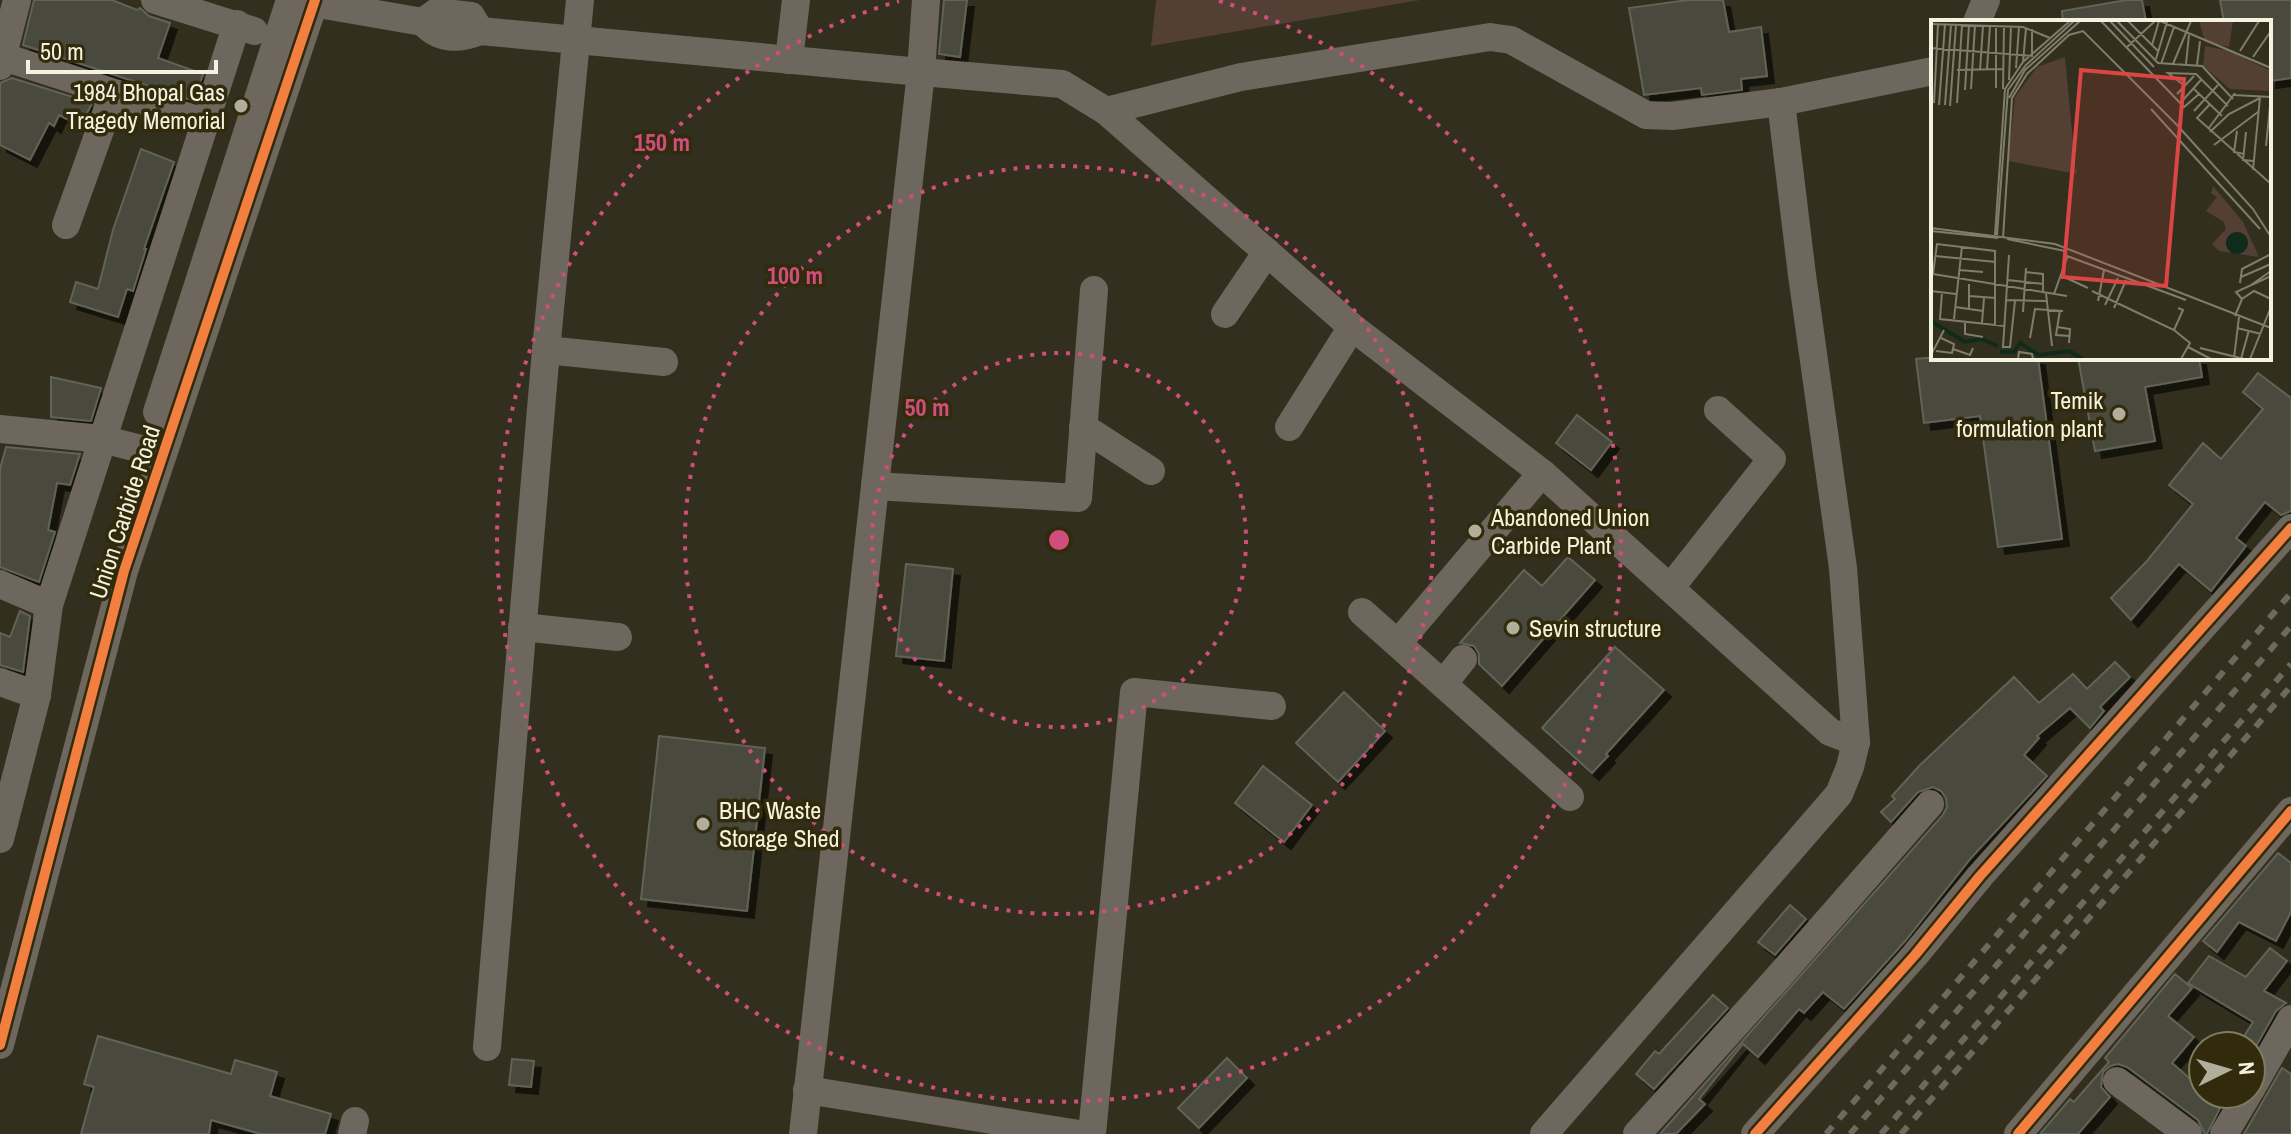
<svg xmlns="http://www.w3.org/2000/svg" width="2291" height="1134" font-family="'Archivo Narrow',sans-serif">
  <style>
    .green { fill: #543f35 }
    .building { fill: #48493c; stroke: #616354; stroke-width: 2; filter: url(#shadow) }
    .lines { fill: none; stroke-linecap: round; stroke-linejoin: round }
    .minor { stroke: #6e675d; stroke-width: 28 }
    .rail { stroke: #6e695f; stroke-width: 6; stroke-dasharray: 10 10; stroke-linecap: butt }
    .cycleway-casing { stroke: #312b0b; stroke-width: 15 }
    .cycleway { stroke: #f27e40; stroke-width: 10 }
    .ring { fill: none; stroke: #cf4e7c; stroke-width: 4; stroke-dasharray: 4 8 }
    .poi-dot { fill: #b1ae9c; stroke: #312b0b; stroke-width: 3 }
    .labels { text-anchor: middle; dominant-baseline: central; stroke-width: 7; stroke-linejoin: round; paint-order: stroke }
    .poi-label { font-size: 24px; fill: #f5f2e0; stroke: #312b0b; text-anchor: start }
    .street-label { font-size: 24px; fill: #f5f2e0; stroke: #312b0b }
    .inset-river { fill: none; stroke: #0f2b1a; stroke-width: 4 }
    .inset-road { fill: none; stroke: #817d6c; stroke-width: 2 }
    .view { fill: #db4644; fill-opacity: 0.15; stroke: #db4644; stroke-width: 4 }
    .inset-edge { fill: none; stroke: #f5f2e0; stroke-width: 4 }
    .centre { fill: #cf4e7c; stroke: #312b0b; stroke-width: 4 }
    .ring-label { font-size: 24px; text-anchor: middle; font-weight: bold; fill: #cf4e7c; stroke: #312b0b; stroke-width: 7; stroke-linejoin: round; paint-order: stroke }
  </style>
  <defs>
    <filter id="shadow"><feDropShadow dx="7" dy="7" stdDeviation="0" flood-color="#0009"/></filter>
  </defs>
  <rect width="100%" height="100%" fill="#332f1e"/>
  <!-- green -->
  <polygon class="green" points="1156,0 1420,0 1151,46"/>
  <!-- building -->
  <g class="building">
    <polygon points="34,0 112,0 137,10 140,8 149,16 170,23 158,58 203,74 194,101 23,45"/>
    <polygon points="944,0 967,0 960,57 939,54"/>
    <polygon points="1688,0 1723,0 1729,32 1761,27 1767,76 1741,79 1742,90 1702,95 1701,88 1644,95 1629,8"/>
    <polygon points="2127,0 2142,0 2146,22 2063,22 2062,11"/>
    <polygon points="2220,0 2291,0 2291,78 2269,81 2269,22 2224,22"/>
    <polygon points="12,78 92,103 81,126 59,115 54,126 49,123 30,160 0,145 0,83"/>
    <polygon points="141,149 174,162 144,249 146,249 133,291 127,289 118,317 70,302 76,282 98,289 113,230"/>
    <polygon points="1927,358 2038,358 2062,539 1998,547 1980,416 1924,423 1916,359"/>
    <polygon points="2078,358 2199,358 2202,377 2145,387 2155,441 2095,451"/>
    <polygon points="2258,373 2291,398 2291,511 2281,515 2265,502 2236,538 2246,546 2211,591 2179,564 2131,620 2111,598 2147,561 2193,504 2169,485 2203,443 2221,459 2263,409 2243,392"/>
    <polygon points="51,377 101,388 91,421 51,417"/>
    <polygon points="1577,415 1612,442 1591,470 1556,443"/>
    <polygon points="6,447 80,454 70,485 57,483 48,530 55,532 39,582 0,567 0,469"/>
    <polygon points="1568,557 1595,580 1502,686 1479,664 1479,654 1474,646 1460,643 1524,570 1542,586"/>
    <polygon points="906,564 953,569 944,661 896,656"/>
    <polygon points="20,611 30,616 23,672 0,665 0,633 10,637"/>
    <polygon points="1615,647 1664,690 1606,754 1608,756 1592,773 1542,728"/>
    <polygon points="2115,662 2130,677 2100,707 2104,711 2090,728 2070,708 2037,736 2039,738 2024,755 2047,776 1971,858 1906,940 1844,1009 1823,992 1804,1013 1799,1009 1758,1057 1743,1044 1699,1099 1705,1104 1676,1134 1660,1134 1943,815 1947,807 1946,798 1941,791 1933,787 1918,792 1891,822 1881,812 1895,799 1892,796 1920,765 2014,677 2039,703 2073,674 2087,689"/>
    <polygon points="1344,692 1385,731 1338,782 1296,743"/>
    <polygon points="659,736 765,748 747,911 641,899"/>
    <polygon points="1263,766 1312,805 1284,842 1235,803"/>
    <polygon points="2278,853 2291,863 2291,912 2276,941 2239,922 2217,952 2203,941"/>
    <polygon points="1790,905 1806,919 1775,955 1758,942"/>
    <polygon points="2270,948 2287,961 2264,991 2286,1003 2276,1011 2251,1055 2251,1046 2238,1046 2253,1022 2188,983 2209,956 2246,977"/>
    <polygon points="2175,974 2192,988 2168,1016 2194,1037 2172,1063 2203,1090 2203,1094 2208,1094 2222,1104 2207,1134 2205,1134 2198,1120 2127,1067 2118,1064 2110,1066 2103,1072 2101,1087 2110,1097 2078,1134 2040,1134 2070,1099 2074,1102 2109,1062 2105,1058"/>
    <polygon points="1713,995 1728,1008 1654,1089 1636,1074 1655,1051 1659,1054"/>
    <polygon points="98,1036 231,1074 235,1060 277,1072 270,1096 331,1114 325,1134 261,1134 211,1120 209,1134 81,1134 94,1087 84,1084"/>
    <polygon points="1227,1058 1247,1078 1199,1128 1178,1108"/>
    <polygon points="512,1059 534,1061 531,1087 509,1085"/>
    <polygon points="2282,1068 2291,1074 2291,1134 2244,1134"/>
  </g>
  <g class="lines">
    <!-- minor -->
    <g class="minor">
      <polyline points="155,0 254,31"/>
      <path d="M295,0L423,22C439,40 458,40 480,31L921,72L803,1134"/>
      <polyline points="926,0 921,72 1062,84 1106,111 1352,327 1542,473 1830,732 1856,742"/>
      <polyline points="423,22 437,12 471,16 480,31"/>
      <polyline points="1977,22 1986,0"/>
      <polyline points="4,57 204,122"/>
      <polyline points="789,60 796,0"/>
      <polyline points="0,66 17,0"/>
      <polyline points="1106,111 1241,77 1490,37 1511,40 1646,115 1672,116 1781,102 1933,71"/>
      <polyline points="66,225 113,94"/>
      <polyline points="1225,314 1267,252"/>
      <polyline points="546,350 664,362"/>
      <polyline points="157,412 290,0"/>
      <polyline points="1083,427 1151,471"/>
      <polyline points="1289,427 1352,327"/>
      <polyline points="0,429 102,439 145,450"/>
      <polyline points="875,486 1078,498 1094,290"/>
      <polyline points="0,584 49,605"/>
      <polyline points="1671,587 1772,459 1718,410"/>
      <polyline points="1362,612 1570,797"/>
      <polyline points="522,627 618,637"/>
      <polyline points="1398,643 1542,473"/>
      <polyline points="0,682 37,695"/>
      <polyline points="1443,684 1463,659"/>
      <polyline points="0,839 37,695 49,605 237,24"/>
      <polyline points="0,1045 124,571 315,0"/>
      <polyline points="487,1047 546,350 580,0"/>
      <polyline points="2117,1081 2188,1134"/>
      <polyline points="2251,1089 2291,1019"/>
      <polyline points="807,1090 1079,1134"/>
      <polyline points="352,1134 355,1121"/>
      <polyline points="1092,1134 1134,692 1272,706"/>
      <polyline points="1544,1134 1839,794 1850,767 1856,742 1843,568 1802,275 1781,102"/>
      <polyline points="1637,1134 1775,981 1930,804"/>
      <polyline points="1755,1134 1915,955 1980,876 2291,528"/>
      <polyline points="2018,1134 2291,811"/>
      <polyline points="2224,1134 2248,1094"/>
    </g>
    <!-- rail -->
    <g class="rail">
      <polyline points="1826,1134 2291,593"/>
      <polyline points="1850,1134 2291,626"/>
      <polyline points="1881,1134 2291,664"/>
      <polyline points="1901,1134 2291,686"/>
    </g>
    <!-- cycleway casing -->
    <g class="cycleway-casing">
      <g id="cycleway">
        <polyline points="0,1045 124,571 315,0"/>
        <polyline points="1755,1134 1915,955 1980,876 2291,528"/>
        <polyline points="2018,1134 2291,811"/>
      </g>
    </g>
    <!-- cycleway -->
    <use href="#cycleway" class="cycleway"/>
  </g>
  <!-- distance rings -->
  <g class="ring">
    <circle cx="1059" cy="540" r="187"/>
    <circle cx="1059" cy="540" r="374"/>
    <path d="M1219 1A562 562 0 1 1 899 1"/>
  </g>
  <!-- markers -->
  <g class="poi-dot">
    <circle cx="241" cy="106" r="8"/>
    <circle cx="2119" cy="414" r="8"/>
    <circle cx="1475" cy="531" r="8"/>
    <circle cx="1513" cy="628" r="8"/>
    <circle cx="703" cy="824" r="8"/>
  </g>
  <g class="labels">
    <!-- poi labels -->
    <g class="poi-label">
      <text x="225" y="92" text-anchor="end">1984 Bhopal Gas<tspan x="225" dy="28">Tragedy Memorial</tspan></text>
      <text x="2103" y="400" text-anchor="end">Temik<tspan x="2103" dy="28">formulation plant</tspan></text>
      <text x="1491" y="517">Abandoned Union<tspan x="1491" dy="28">Carbide Plant</tspan></text>
      <text x="1529" y="628">Sevin structure</text>
      <text x="719" y="810">BHC Waste<tspan x="719" dy="28">Storage Shed</tspan></text>
    </g>
    <!-- street labels -->
    <g class="street-label">
      <text transform="translate(124 512) rotate(-72)">Union Carbide Road</text>
    </g>
  </g>
  <!-- overview -->
  <g transform="translate(1931 20)">
    <rect width="340" height="340" fill="#332f1e"/>
    <path d="M268,1H302L298,27L274,22ZM274,26L299,31L340,51L339,71L299,69L272,46ZM134,37L145,154L77,141L84,77L106,47ZM282,166L312,202L328,237L288,231L281,224L295,209L293,202L275,191L286,177L280,173Z" fill="#543f35"/>
    <path d="M295 223a11 11 0 1 1 22 0a11 11 0 1 1-22 0Z" fill="#0f2b1a"/>
    <path class="inset-river" d="M0,301L34,322L51,319L67,326M69,332H83L89,323L108,335L138,331L152,339"/>
    <path class="inset-road" d="M170,1L253,87L268,74M179,1L223,47M186,1L227,43L271,46L302,79M197,1L227,31M229,1L340,48M0,4L92,7L119,18M65,6V68M221,25L228,1M0,28L101,36V9M195,28L224,1M309,31L328,1M322,37L340,11M225,39L236,2M92,42L95,8M230,44L243,7M242,44L260,1M255,44L258,15M266,45L269,21M85,48L88,7M56,49L59,6M26,50L72,49M49,50L52,6M78,60L80,6M254,66L237,53L265,54L297,86M262,68L291,96M40,69L44,5M72,69L73,6M34,70L38,5M246,74L263,56M303,75L340,77M78,78L94,50L149,1M252,80L270,60M3,83L7,4M26,83L31,5M279,84L266,98L340,164M8,85L14,4M14,85L20,5M19,86L25,5M220,89L329,209M263,91L287,65M277,109L304,73M306,111L303,132L313,134M279,112L298,94L329,78M315,112L312,140L322,141M283,125L327,92M335,126L340,76M322,150L329,77M0,208L124,224L340,308M0,211L67,218M64,215L74,69L92,42L139,1M66,215L77,70L95,45L143,1M72,218L81,78L96,54L138,15L152,11L246,105L322,189L340,217M76,219L134,231M78,235L72,327H79L84,281M4,236L65,242M136,236L255,280M28,250L52,252M94,252L112,254V273M2,254L6,224L64,231V305M2,254L136,276M129,255L157,268M310,257L340,244M77,260L113,264M309,263L311,249L340,234M320,265L340,251M0,271L25,274M161,271L243,310L259,323L250,339M11,272L9,299L74,306M115,273L121,326M123,274L137,235M38,276L65,278M311,279L305,272L340,256M76,280L115,281M167,281L173,250M174,285L187,258M24,287L52,291M183,288L195,260M38,289V264M129,290L125,315L139,316M92,292L95,248M304,296L311,279L323,271L340,279M23,299L31,226M34,302V314L52,317M51,303L53,278M126,307L139,309L138,323M306,308L330,314M243,310L252,290L247,288M99,318L104,289L132,291M257,327L280,339M269,328L313,339M22,329L39,335L42,328M5,331L21,333L23,324L10,318M0,335L13,310M303,338L308,297M87,339L88,332L101,334L102,339M310,339L318,310M319,339L340,287"/>
    <path class="view" d="M150,50L253,59L235,266L132,257Z"/>
    <rect width="340" height="340" class="inset-edge"/>
  </g>
  <circle cx="1059" cy="540" r="12" class="centre"/>
  <g class="ring-label">
    <text x="662" y="151">150 m</text>
    <text x="795" y="284">100 m</text>
    <text x="927" y="416">50 m</text>
  </g>
  <!-- north arrow -->
  <g transform="translate(2227 1070) rotate(85)"><circle r="38" fill="#312b0b" stroke="#7f7b60" stroke-width="2"/>
  <path d="M0-6L14 30L0 20L-14 30Z" fill="#b1ae9c"/>
  <text y="-12" font-size="22" font-weight="bold" text-anchor="middle" fill="#f5f2e0">N</text>
  </g>
  <!-- scale -->
  <path d="M28 60v12h188v-12" fill="none" stroke="#f5f2e0" stroke-width="4"/>
  <text x="40" y="60" font-size="24" fill="#f5f2e0" stroke="#312b0b" stroke-width="6" paint-order="stroke">50 m</text>
</svg>
